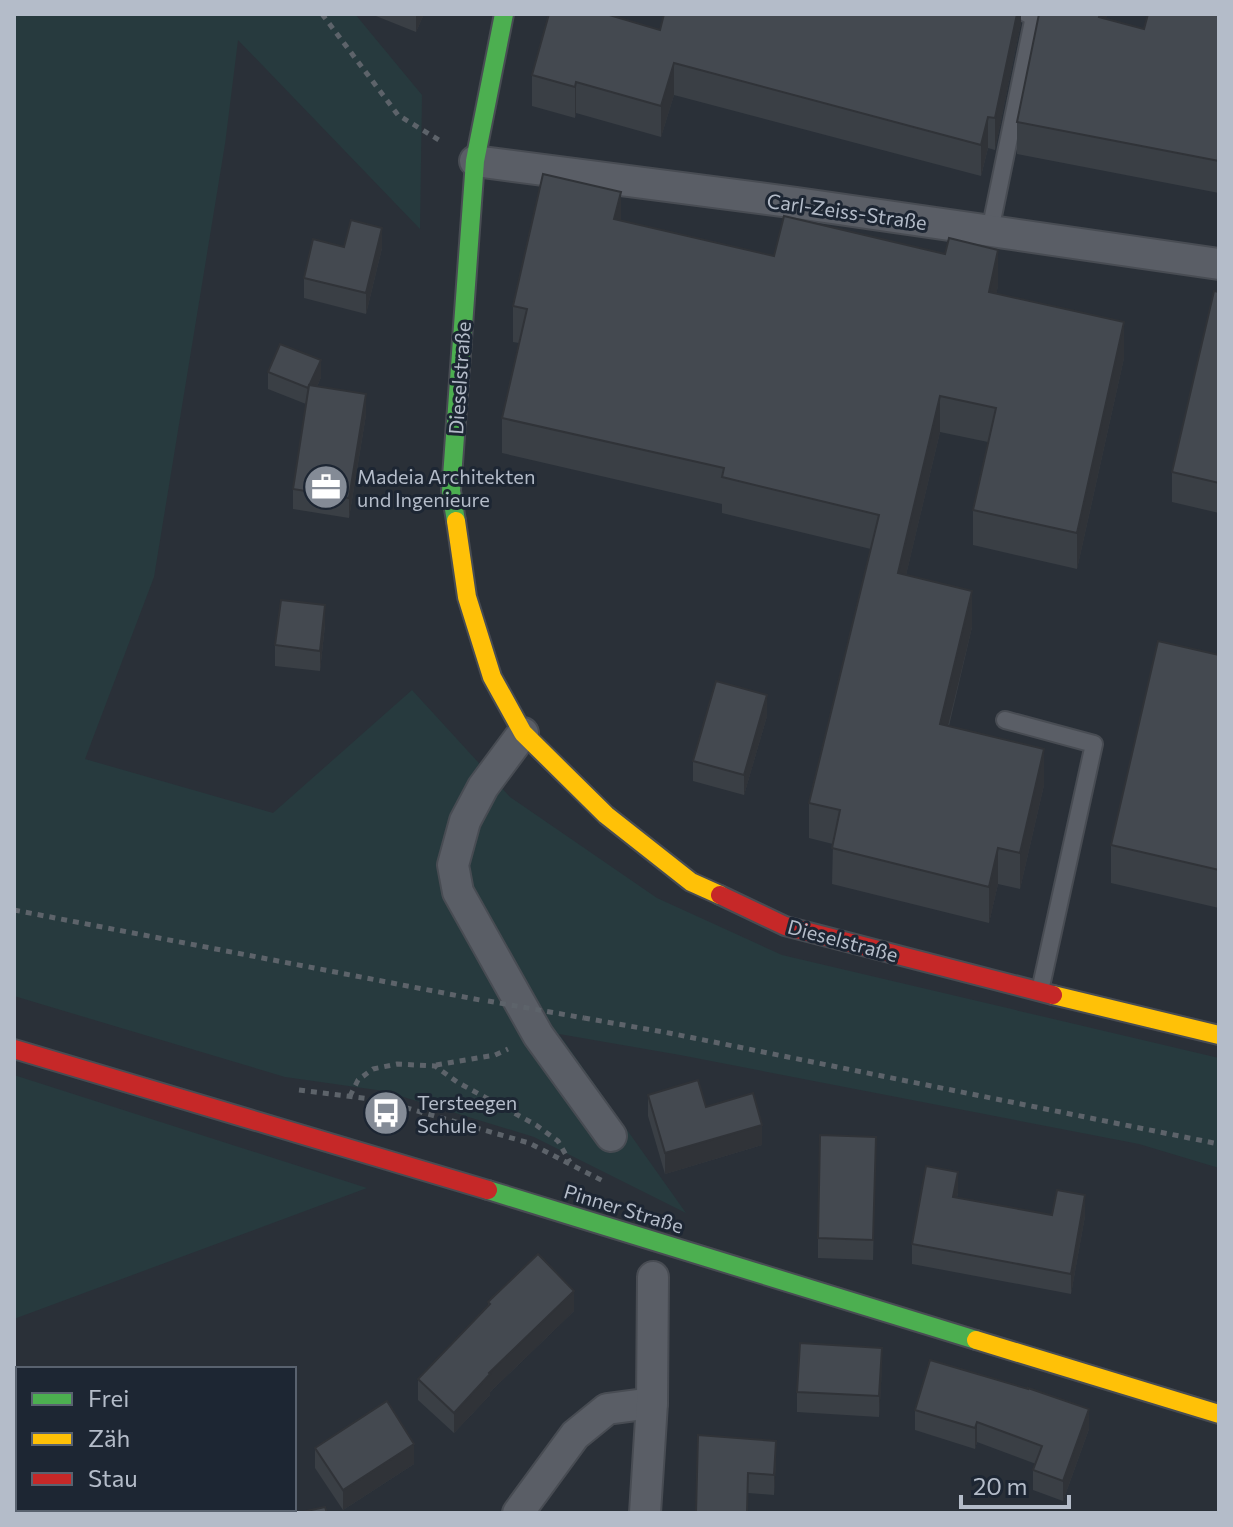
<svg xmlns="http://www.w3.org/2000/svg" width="1233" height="1527" font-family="Commissioner,sans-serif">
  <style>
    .green { fill: #273a3e }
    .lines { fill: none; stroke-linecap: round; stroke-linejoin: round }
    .lane-casing { stroke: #484c53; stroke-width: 20 }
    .street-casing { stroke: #484c53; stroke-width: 34 }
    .fast-casing { stroke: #484c53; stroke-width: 22 }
    .slow-casing { stroke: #484c53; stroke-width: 22 }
    .jam-casing { stroke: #484c53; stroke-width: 22 }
    .path { stroke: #5d636a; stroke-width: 5; stroke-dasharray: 6 6; stroke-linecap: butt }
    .lane { stroke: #5a5e66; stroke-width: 16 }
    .street { stroke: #5a5e66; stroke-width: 30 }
    .fast { stroke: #4caf50; stroke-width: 18 }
    .slow { stroke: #ffc107; stroke-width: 18 }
    .jam { stroke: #c62828; stroke-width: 18 }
    .path-bridge { stroke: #5d636a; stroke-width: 5; stroke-dasharray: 6 6; stroke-linecap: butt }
    .wall { fill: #3a3f45 }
    .shaded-wall { fill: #303338 }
    .building { fill: #444950; stroke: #303338; stroke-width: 2 }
    .labels { text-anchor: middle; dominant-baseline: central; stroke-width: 6; stroke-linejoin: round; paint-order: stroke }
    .street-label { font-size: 20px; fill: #b4bcc9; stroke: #1d2633 }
    .poi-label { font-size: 20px; fill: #b4bcc9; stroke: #1d2633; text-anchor: start }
  </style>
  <rect width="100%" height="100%" fill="#2a3038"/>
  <!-- green -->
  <g class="green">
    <polygon points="14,14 355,14 422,95 420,229 238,40 225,144 154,577 85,759 273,813 412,690 510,797 657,898 782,955 1219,1058 1219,1168 1139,1144 680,1055 559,1034 686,1213 534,1137 384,1091 285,1077 14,996"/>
    <polygon points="14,1075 367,1188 14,1319"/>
  </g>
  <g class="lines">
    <!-- lane casing -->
    <g class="lane-casing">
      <g id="lane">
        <polyline points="990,231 1034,16 1027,14"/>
        <polyline points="1005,720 1094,744 1040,991"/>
      </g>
    </g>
    <!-- street casing -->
    <g class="street-casing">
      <g id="street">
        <polyline points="475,161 797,203 1219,264"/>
        <polyline points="523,733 483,787 465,821 453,865 458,892 538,1035 611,1136"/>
        <polyline points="518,1513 575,1435 607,1409 652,1403"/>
        <polyline points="645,1513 652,1403 653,1277"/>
      </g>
    </g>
    <!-- fast casing -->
    <g class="fast-casing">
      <g id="fast">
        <polyline points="456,521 451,491 475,161 504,14"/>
        <polyline points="488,1190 976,1340"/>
      </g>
    </g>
    <!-- slow casing -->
    <g class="slow-casing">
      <g id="slow">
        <polyline points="456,521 467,597 492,677 523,733 606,815 691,882 720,895"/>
        <polyline points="1053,995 1219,1035"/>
        <polyline points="976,1340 1219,1414"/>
      </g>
    </g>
    <!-- jam casing -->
    <g class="jam-casing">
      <g id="jam">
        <polyline points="720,895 785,926 1053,995"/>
        <polyline points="14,1049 488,1190"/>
      </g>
    </g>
    <!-- path -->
    <g class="path">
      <polyline points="322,14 398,115 439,140"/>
      <polyline points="14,910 480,1000"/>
      <polyline points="584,1018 669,1033 1219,1144"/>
      <polyline points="436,1065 495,1055 508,1049"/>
      <polyline points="299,1090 379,1100 529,1143 605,1182"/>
      <polyline points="350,1096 358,1080 373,1069 397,1064 435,1066 457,1082 536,1125 558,1141 570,1162"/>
    </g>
    <!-- lane -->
    <use href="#lane" class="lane"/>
    <!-- street -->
    <use href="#street" class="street"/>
    <!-- fast -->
    <use href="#fast" class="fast"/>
    <!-- slow -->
    <use href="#slow" class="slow"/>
    <!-- jam -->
    <use href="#jam" class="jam"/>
    <!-- path-bridge -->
    <polyline class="path-bridge" points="488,1001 584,1018"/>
  </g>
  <!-- wall -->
  <g class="wall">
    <polygon points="371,14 424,14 416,32"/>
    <polygon points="1021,14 1021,23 995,150 988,148 981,176 674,95 661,137 576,113 575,118 532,106 532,75 660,30"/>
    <polygon points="1039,14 1107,14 1106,19 1144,29 1219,14 1219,193 1017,154 1017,122"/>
    <polygon points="621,221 774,256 998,286 996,294 1124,358 1077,569 973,545 973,510 988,442 940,432 906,575 972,627 949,726 1044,785 1020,889 998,884 989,923 832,884 833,844 809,838 809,803 871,549 722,513 722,504 502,453 502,418 519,343 513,342 513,306"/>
    <polygon points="382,248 366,314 304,298 304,278"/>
    <polygon points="1219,292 1219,513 1172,502 1172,472"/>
    <polygon points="268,372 321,377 317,387 366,415 349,518 293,509 293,489 306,404 268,389"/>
    <polygon points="325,625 320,671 275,666 275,645"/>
    <polygon points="1219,655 1219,908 1111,883 1111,845"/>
    <polygon points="767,716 744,795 693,781 693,761"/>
    <polygon points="648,1095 706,1107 762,1145 665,1174 648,1116"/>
    <polygon points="876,1137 873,1260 818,1258 818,1238"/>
    <polygon points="958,1192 957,1198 1052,1215 1085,1216 1071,1294 912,1264 912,1244"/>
    <polygon points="488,1302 574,1311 490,1392 490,1395 454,1433 418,1400 418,1379 488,1307"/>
    <polygon points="882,1368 879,1417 797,1412 797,1392"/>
    <polygon points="915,1410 1089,1429 1063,1501 1033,1490 1033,1470 1036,1464 977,1442 975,1449 915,1430"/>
    <polygon points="698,1435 776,1461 774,1495 748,1493"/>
    <polygon points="315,1448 414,1464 343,1510 315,1468"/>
  </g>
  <!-- shaded-wall -->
  <g class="shaded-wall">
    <polygon points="416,14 424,14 416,32"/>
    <polygon points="1017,14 1021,14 1021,23 995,150 995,118"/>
    <polygon points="1100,14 1107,14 1099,48"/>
    <polygon points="674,63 674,95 661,137 661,106"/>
    <polygon points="576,82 576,113 575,118 575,87"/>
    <polygon points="988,117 988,148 981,176 981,145"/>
    <polygon points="621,192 621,228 614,219"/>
    <polygon points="382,228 382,248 366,314 366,293"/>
    <polygon points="998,250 998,286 989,328 989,292"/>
    <polygon points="1124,322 1124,358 1077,569 1077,533"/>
    <polygon points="321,360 321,377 309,406 309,388"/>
    <polygon points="366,394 366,415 349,518 349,498"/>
    <polygon points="940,396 940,432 898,609 898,573"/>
    <polygon points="972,591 972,627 940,759 940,724"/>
    <polygon points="325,605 325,625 320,671 320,651"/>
    <polygon points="767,695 767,716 744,795 744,775"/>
    <polygon points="1044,749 1044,785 1020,889 1020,853"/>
    <polygon points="998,848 998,884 989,923 989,887"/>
    <polygon points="762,1125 762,1145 665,1174 665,1153"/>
    <polygon points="958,1172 958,1192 953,1217 953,1197"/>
    <polygon points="1085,1195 1085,1216 1071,1294 1071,1274"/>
    <polygon points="574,1291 574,1311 490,1392 490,1395 454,1433 454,1413 489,1373"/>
    <polygon points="882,1348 882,1368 879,1417 879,1396"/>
    <polygon points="1089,1409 1089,1429 1063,1501 1063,1481"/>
    <polygon points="977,1422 977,1442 975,1449 975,1428"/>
    <polygon points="776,1441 776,1461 774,1495 774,1475"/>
    <polygon points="414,1444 414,1464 343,1510 343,1490"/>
  </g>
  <!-- building -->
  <g class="building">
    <polygon points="549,14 606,14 660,30 664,14 1017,14 995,118 988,117 981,145 674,63 661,106 576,82 575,87 532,75"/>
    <polygon points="1039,14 1100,14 1099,17 1144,29 1148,14 1219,14 1219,161 1017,122"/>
    <polygon points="543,174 621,192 614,219 774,256 784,216 945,254 949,238 998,250 989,292 1124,322 1077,533 973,510 996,408 940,396 898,573 972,591 940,724 1044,749 1020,853 998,848 989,887 832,848 840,810 809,803 879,515 722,477 724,468 502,418 527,309 513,306"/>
    <polygon points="351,220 382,228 366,293 304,278 313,239 344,247"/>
    <polygon points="1214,291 1219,292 1219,483 1172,472"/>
    <polygon points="280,344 321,360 308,388 268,372"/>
    <polygon points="309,385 366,394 349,498 293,489"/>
    <polygon points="281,600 325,605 320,651 275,645"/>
    <polygon points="1158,641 1219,655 1219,870 1111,845"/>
    <polygon points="716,681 767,695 744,775 693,761"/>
    <polygon points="698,1080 706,1107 753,1093 762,1125 665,1153 648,1095"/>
    <polygon points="820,1135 876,1137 873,1240 818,1238"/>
    <polygon points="926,1166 958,1172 953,1197 1052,1215 1057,1190 1085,1195 1071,1274 912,1244"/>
    <polygon points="538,1254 574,1291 489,1373 490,1374 454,1413 418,1379 490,1304 488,1302"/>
    <polygon points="800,1343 882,1348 879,1396 797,1392"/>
    <polygon points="930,1360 1028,1389 1028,1388 1089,1409 1063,1481 1033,1470 1042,1446 977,1422 975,1428 915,1410"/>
    <polygon points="387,1401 414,1444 343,1490 315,1448"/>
    <polygon points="698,1435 776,1441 774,1475 748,1473 747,1513 696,1513"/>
    <polygon points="325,1507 327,1513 298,1513"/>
  </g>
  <!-- icons -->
  <defs>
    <g id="office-disc" transform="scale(2.3)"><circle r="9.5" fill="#848b96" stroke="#1d2633"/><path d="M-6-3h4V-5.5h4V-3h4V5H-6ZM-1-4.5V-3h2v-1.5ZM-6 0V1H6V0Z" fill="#fff"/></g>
    <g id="bus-disc" transform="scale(2.3)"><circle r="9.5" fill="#848b96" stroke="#1d2633"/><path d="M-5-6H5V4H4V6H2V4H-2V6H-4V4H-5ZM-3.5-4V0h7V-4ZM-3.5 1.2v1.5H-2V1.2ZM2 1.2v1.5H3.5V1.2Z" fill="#fff"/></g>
  </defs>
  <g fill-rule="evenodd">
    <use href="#office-disc" x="326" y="487"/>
    <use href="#bus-disc" x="386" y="1113"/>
  </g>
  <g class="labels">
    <!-- street labels -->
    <g class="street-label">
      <text transform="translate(847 211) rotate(8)">Carl-Zeiss-Straße</text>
      <text transform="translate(459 378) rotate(-86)">Dieselstraße</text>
      <text transform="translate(843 940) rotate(15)">Dieselstraße</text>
      <text transform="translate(624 1208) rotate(17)">Pinner Straße</text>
    </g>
    <!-- poi labels -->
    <g class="poi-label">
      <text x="357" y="476">Madeia Architekten<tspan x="357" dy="23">und Ingenieure</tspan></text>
      <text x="417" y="1102">Tersteegen<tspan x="417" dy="23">Schule</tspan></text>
    </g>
  </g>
  <!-- border -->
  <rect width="1233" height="1527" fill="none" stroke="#b4bcc9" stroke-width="32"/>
  <!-- legend -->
  <rect x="16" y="1367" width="280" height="144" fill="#1d2633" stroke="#59626f" stroke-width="2"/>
  <rect x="32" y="1393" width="40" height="12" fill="#4caf50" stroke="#59626f" stroke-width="2"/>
  <text x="88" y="1407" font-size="24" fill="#b4bcc9">Frei</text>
  <rect x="32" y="1433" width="40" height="12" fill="#ffc107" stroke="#59626f" stroke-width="2"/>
  <text x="88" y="1447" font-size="24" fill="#b4bcc9">Zäh</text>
  <rect x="32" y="1473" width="40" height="12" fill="#c62828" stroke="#59626f" stroke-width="2"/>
  <text x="88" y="1487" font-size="24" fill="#b4bcc9">Stau</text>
  <!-- scale -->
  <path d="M961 1495v12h108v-12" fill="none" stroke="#b4bcc9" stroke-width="4"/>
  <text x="973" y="1495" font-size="24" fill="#b4bcc9" stroke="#1d2633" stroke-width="6" paint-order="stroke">20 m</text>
</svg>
